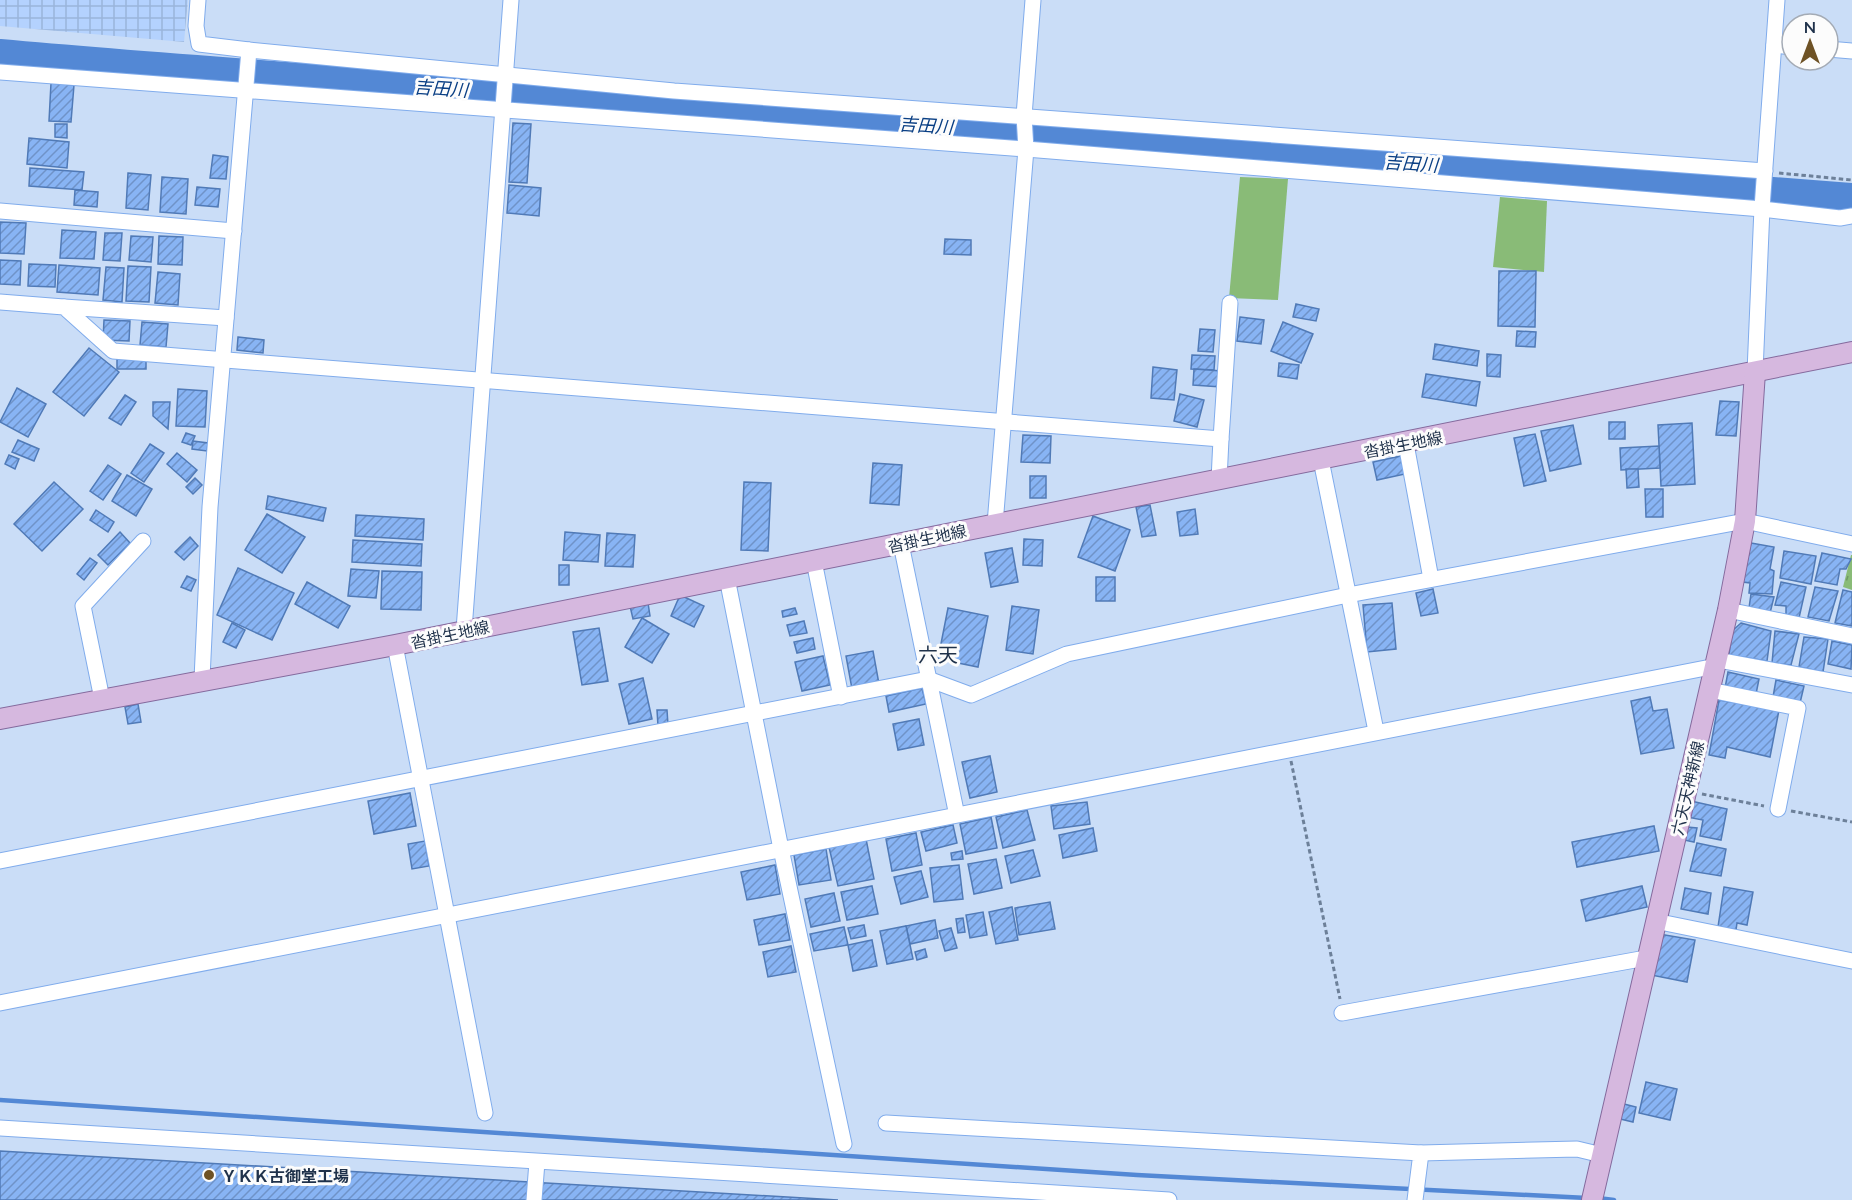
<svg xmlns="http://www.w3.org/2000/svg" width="1852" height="1200" font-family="Lato,'Noto Sans JP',sans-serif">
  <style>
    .industrial { fill: url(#industrial-grid) }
    .grass { fill: url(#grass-tufts) }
    .garden { fill: #89bb77 }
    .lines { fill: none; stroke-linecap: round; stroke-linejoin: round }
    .stream { stroke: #5388d5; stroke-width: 4.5 }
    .river { stroke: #5388d5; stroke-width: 28 }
    .building { fill: url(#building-hatch); stroke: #507ab7; stroke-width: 1.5 }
    .minor-casing { stroke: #80acec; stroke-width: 17 }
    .major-casing { stroke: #846a9d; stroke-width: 22 }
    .path { stroke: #6d8099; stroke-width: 3; stroke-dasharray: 4.5 3; stroke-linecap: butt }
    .minor { stroke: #fff; stroke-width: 15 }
    .major { stroke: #d6b8df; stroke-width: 20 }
    .poi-dot { fill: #6e5225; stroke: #fcfcfc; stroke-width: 2 }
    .labels { text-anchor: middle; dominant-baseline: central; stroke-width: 6; stroke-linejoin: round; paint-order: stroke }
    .street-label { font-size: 16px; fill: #1f314a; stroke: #fcfcfc }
    .poi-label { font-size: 16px; font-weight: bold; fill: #1f314a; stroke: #fcfcfc; text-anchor: start }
    .water-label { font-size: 18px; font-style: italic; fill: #0a3f84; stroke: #fcfcfc }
    .quarter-label { font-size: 20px; fill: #1f314a; stroke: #fcfcfc }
  </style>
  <defs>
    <pattern id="industrial-grid" width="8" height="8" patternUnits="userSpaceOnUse" patternTransform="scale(1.5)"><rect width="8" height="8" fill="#b4d2fe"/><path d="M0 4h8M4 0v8" fill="none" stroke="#9ab5db"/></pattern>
    <pattern id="grass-tufts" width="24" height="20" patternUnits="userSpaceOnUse" patternTransform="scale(1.5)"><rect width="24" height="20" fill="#89bb77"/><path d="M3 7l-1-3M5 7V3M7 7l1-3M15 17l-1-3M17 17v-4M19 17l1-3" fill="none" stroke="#6f9964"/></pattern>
    <pattern id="building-hatch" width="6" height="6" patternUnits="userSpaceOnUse" patternTransform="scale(1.5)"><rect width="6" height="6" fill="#88b4f4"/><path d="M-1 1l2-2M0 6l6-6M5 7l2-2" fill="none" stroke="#6f93c8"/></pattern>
  </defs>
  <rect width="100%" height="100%" fill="#caddf7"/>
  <!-- industrial -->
  <polygon class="industrial" points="0,0 188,0 184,42 0,26"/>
  <!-- grass -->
  <polygon class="grass" points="1851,555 1852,555 1852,590 1843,587"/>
  <!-- garden -->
  <g class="garden">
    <polygon points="1240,177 1288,179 1278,300 1229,298"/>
    <polygon points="1500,197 1547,201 1544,272 1493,267"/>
  </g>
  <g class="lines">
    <!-- stream -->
    <g class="stream">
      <polyline points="0,1100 1137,1175 1587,1198"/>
      <polyline points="1598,1198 1614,1200"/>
    </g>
    <!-- river -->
    <path class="river" d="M0,53C208,72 416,84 624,101C1033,135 1442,167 1852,197"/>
  </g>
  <!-- building -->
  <g class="building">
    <polygon points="51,83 74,85 71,122 49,121"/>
    <polygon points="513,123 531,124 527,183 509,182"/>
    <polygon points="55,124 67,124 67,138 55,137"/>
    <polygon points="29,138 69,142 67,168 27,164"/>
    <polygon points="213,155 228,157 226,179 210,178"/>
    <polygon points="30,168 84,172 82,190 29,186"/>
    <polygon points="128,173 151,175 148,210 126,208"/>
    <polygon points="162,177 188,179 186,214 160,212"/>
    <polygon points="509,185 541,188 539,216 507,213"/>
    <polygon points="197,187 220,189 218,207 195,205"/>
    <polygon points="75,190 98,192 97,207 74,205"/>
    <polygon points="0,222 26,223 24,254 0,253"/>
    <polygon points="62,230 96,232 94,259 60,258"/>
    <polygon points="105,233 122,233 120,261 103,260"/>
    <polygon points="131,236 153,237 151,262 129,260"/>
    <polygon points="159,236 183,237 182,265 158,264"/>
    <polygon points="945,239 971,240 971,255 944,254"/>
    <polygon points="0,260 21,261 20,285 0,284"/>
    <polygon points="29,264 56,265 55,287 28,286"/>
    <polygon points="59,265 100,268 98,295 57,292"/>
    <polygon points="128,266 151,267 149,302 126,301"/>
    <polygon points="106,267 124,268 122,302 103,300"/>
    <polygon points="1499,271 1536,271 1535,327 1498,326"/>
    <polygon points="158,272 180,274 178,305 155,303"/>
    <polygon points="1296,304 1319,309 1316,321 1293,317"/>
    <polygon points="1240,317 1264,320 1261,344 1237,341"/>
    <polygon points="104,320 130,321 129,341 103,340"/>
    <polygon points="142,322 168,324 166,347 140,345"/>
    <polygon points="1283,322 1313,334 1301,363 1271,351"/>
    <polygon points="1200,329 1215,330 1213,352 1198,351"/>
    <polygon points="1517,331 1536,332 1535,347 1516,346"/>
    <polygon points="238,337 264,340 263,353 237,350"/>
    <polygon points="1435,344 1479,351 1477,366 1433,359"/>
    <polygon points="89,348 119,372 84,416 53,392"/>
    <polygon points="1487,354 1501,355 1500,377 1487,376"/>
    <polygon points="1192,355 1215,356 1214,370 1191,369"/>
    <rect x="117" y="359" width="29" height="10"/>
    <polygon points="1279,363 1299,365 1297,379 1278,376"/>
    <polygon points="1153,367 1177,370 1174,400 1151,398"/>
    <polygon points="1194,369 1222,371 1221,387 1193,385"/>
    <polygon points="1426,374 1480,382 1476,406 1422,397"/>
    <polygon points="17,388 46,404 28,437 0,422"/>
    <polygon points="178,389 207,391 205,427 176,426"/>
    <polygon points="1180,394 1204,400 1197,427 1174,421"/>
    <polygon points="125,395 136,402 121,425 109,418"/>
    <polygon points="1720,401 1739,402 1736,436 1716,435"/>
    <polygon points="153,402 170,402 168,429 153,416"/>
    <rect x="1609" y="422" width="16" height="17"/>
    <polygon points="1692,423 1695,484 1661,486 1658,425"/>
    <polygon points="1573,425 1581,464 1550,471 1541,431"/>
    <polygon points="186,433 195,436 191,445 182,442"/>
    <polygon points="1535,434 1546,481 1524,486 1514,438"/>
    <polygon points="1023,435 1051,436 1050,463 1021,462"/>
    <polygon points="18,440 39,449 34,461 12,452"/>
    <polygon points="193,441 208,443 207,451 192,449"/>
    <polygon points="150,444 164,453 144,482 131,473"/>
    <polygon points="1659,446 1660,468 1621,470 1620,448"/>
    <polygon points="177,453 197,470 187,482 167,464"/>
    <polygon points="9,455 19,459 15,469 5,464"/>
    <polygon points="1401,456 1405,474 1377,480 1373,462"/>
    <polygon points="873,463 902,465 899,505 870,503"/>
    <polygon points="108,465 121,474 103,500 90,491"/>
    <polygon points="1626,469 1638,469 1639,487 1627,488"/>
    <polygon points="127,475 152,489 136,516 112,501"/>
    <rect x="1030" y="476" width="16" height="22"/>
    <polygon points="195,478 202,485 193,494 186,487"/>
    <polygon points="54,482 83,509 42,551 14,524"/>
    <polygon points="744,482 771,483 768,551 741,550"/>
    <polygon points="1645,489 1663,489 1663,517 1646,517"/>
    <polygon points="268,496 326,508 323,521 266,509"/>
    <polygon points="1150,505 1156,535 1142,537 1136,507"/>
    <polygon points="1195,509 1198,534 1180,536 1177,512"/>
    <polygon points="96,510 114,522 108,532 90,520"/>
    <polygon points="267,514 305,537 282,573 245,550"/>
    <polygon points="356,515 424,519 423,540 355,536"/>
    <polygon points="1093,516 1130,530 1115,571 1078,557"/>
    <polygon points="120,532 130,543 108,565 98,555"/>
    <polygon points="565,532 600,535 598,562 563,560"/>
    <polygon points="607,533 635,535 633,567 605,566"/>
    <polygon points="190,537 198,546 184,560 175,552"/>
    <polygon points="1024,539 1043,540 1042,566 1023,565"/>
    <polygon points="353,540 422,544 421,566 352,562"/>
    <polygon points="1751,543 1774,547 1770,569 1774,571 1772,594 1749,593 1750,583 1743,582"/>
    <polygon points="1012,548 1018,582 991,587 985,553"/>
    <polygon points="1784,551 1816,556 1811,584 1780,578"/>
    <polygon points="1822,553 1851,559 1846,569 1840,569 1837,585 1815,581"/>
    <polygon points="90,558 97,563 84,580 77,574"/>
    <rect x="559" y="565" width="10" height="20"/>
    <polygon points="238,568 294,593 272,640 217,615"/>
    <polygon points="351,569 379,571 376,598 348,596"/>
    <polygon points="382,571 422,572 421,610 381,609"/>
    <polygon points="187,576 196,580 191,591 181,587"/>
    <rect x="1096" y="577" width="19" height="24"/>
    <polygon points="307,582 350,606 338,628 295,604"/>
    <polygon points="1781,582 1806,587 1799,618 1786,616 1786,606 1775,605"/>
    <polygon points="1815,587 1838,591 1829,621 1808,617"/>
    <polygon points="1433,589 1438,613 1421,616 1416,593"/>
    <polygon points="1843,590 1852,592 1852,626 1835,623"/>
    <polygon points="1751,594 1774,597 1770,613 1749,608"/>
    <polygon points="680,595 704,606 694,627 671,616"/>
    <polygon points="648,603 650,616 633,619 630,606"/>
    <polygon points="1392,603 1396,649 1367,652 1363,605"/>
    <polygon points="1012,606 1039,610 1033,654 1006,650"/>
    <polygon points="795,608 797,614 783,617 782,611"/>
    <polygon points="948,608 988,616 978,667 938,659"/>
    <polygon points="642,618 669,634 652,663 625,647"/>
    <polygon points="804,621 807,633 790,636 787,625"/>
    <polygon points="232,623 245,630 236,648 223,642"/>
    <polygon points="1741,623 1771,631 1767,661 1729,655 1732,631"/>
    <polygon points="599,628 608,681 582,685 573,632"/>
    <polygon points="1775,631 1799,634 1791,665 1772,663"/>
    <polygon points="1804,637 1828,639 1823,672 1799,667"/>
    <polygon points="813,638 815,649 797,653 794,642"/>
    <polygon points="1832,641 1852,645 1851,669 1828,664"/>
    <polygon points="873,651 879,684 852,689 846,656"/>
    <polygon points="823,656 830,685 802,691 795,662"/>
    <polygon points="1728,672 1759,679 1756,694 1725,688"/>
    <polygon points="643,678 652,719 629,724 619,684"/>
    <polygon points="1776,680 1804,686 1800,703 1773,697"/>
    <polygon points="922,688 926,704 889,712 886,696"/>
    <polygon points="1650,697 1653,711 1667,709 1674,748 1641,754 1631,701"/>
    <polygon points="1719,700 1779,710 1770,757 1727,747 1725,758 1709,755"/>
    <polygon points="138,704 141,722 128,724 125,707"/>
    <polygon points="657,710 667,710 668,725 658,726"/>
    <polygon points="919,719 924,745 898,750 893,724"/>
    <polygon points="990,756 997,792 970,798 962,762"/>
    <polygon points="410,793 416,826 374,834 368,801"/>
    <polygon points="1691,801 1727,809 1721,840 1700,836 1703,820 1687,817"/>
    <polygon points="1087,802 1090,824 1054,829 1051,806"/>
    <polygon points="1027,810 1035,840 1003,848 996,817"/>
    <polygon points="991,817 997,848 966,854 960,824"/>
    <polygon points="953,825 957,843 926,851 921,832"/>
    <polygon points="1654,826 1659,851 1577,867 1572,842"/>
    <polygon points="1687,827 1697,828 1694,842 1684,840"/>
    <polygon points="1093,828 1097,851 1063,858 1059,835"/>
    <polygon points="916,833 922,865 892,871 886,839"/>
    <polygon points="866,839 874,879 838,886 829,847"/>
    <polygon points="425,841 429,866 412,869 408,844"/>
    <polygon points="1697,843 1726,849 1721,876 1690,871"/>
    <polygon points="826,849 831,880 799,885 794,855"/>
    <polygon points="1033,850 1040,876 1011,883 1005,856"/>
    <polygon points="962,851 963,859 952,860 951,853"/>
    <polygon points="996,859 1002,888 974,894 968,864"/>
    <polygon points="775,865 780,894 747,900 741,872"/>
    <polygon points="959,865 963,899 934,902 930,868"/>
    <polygon points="921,871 928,897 901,904 894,877"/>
    <polygon points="872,886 878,914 847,920 841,892"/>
    <polygon points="1642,886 1647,907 1586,921 1581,900"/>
    <polygon points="1724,887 1753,892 1747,925 1737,923 1736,930 1718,927"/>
    <polygon points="1685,888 1711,893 1708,914 1681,909"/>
    <polygon points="834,893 840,921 811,927 805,899"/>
    <polygon points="1050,902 1055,929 1019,935 1015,908"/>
    <polygon points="1012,907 1018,940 996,944 989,912"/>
    <polygon points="983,912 987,935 970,938 966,915"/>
    <polygon points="785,914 790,940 759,945 754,920"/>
    <polygon points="963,918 965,932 958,933 956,919"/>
    <polygon points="935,920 938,938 910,944 906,926"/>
    <polygon points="864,925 866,936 851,939 848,928"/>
    <polygon points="906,926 913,959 887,964 880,931"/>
    <polygon points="844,927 848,945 814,951 810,934"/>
    <polygon points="951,928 957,948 945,951 939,931"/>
    <polygon points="1659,934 1695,940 1687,982 1651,975"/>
    <polygon points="872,940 877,966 853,971 848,945"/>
    <polygon points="791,946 796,972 768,977 763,952"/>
    <polygon points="925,949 927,957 917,960 915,952"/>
    <polygon points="1646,1082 1677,1089 1670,1120 1639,1113"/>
    <polygon points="1624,1104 1636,1107 1633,1122 1620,1119"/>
    <polygon points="0,1151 838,1200 0,1200"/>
  </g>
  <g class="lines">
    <!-- minor casing -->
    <g class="minor-casing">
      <g id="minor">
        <polyline points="198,0 196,26 199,44 249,50 674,91 1765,171"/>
        <polyline points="1774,45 1792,47"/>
        <polyline points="1828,49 1852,51"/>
        <polyline points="0,72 1026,149 1762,209 1840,218 1852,216"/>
        <polyline points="0,211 234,231"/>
        <polyline points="0,302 64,307 113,351 1221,439 1219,480"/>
        <polyline points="64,307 226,318"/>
        <polyline points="1755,372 1762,208 1777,0"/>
        <polyline points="1221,439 1230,303"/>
        <polyline points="1406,444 1431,579"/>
        <polyline points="1321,460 1376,731"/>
        <polyline points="995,524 1026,149 1024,116 1033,0"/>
        <polyline points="901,544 956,811"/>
        <polyline points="814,561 841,697"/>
        <polyline points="727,578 781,849 844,1144"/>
        <polyline points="1728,610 1852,636"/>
        <polyline points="464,630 511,0"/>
        <polyline points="395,645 485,1113"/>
        <polyline points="1718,660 1852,685"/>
        <polyline points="202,679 210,507 249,50"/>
        <polyline points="1710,690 1798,708 1778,809"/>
        <polyline points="102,699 83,606 143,541"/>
        <polyline points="0,861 928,679 971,695 1067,654 1348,595 1745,521 1852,544"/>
        <polyline points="1655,921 1852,961"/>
        <path d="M0,1003C572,889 1144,776 1716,666"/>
        <polyline points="1342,1013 1646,958"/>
        <polyline points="886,1123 1421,1153 1415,1200"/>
        <polyline points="0,1128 1169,1200"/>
        <polyline points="1421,1153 1577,1149 1602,1155"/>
        <polyline points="534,1200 537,1162"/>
      </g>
    </g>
    <!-- major casing -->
    <g class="major-casing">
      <g id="major">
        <polyline points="0,719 395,645 1852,352"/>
        <polyline points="1592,1200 1728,610 1745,521 1755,372"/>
      </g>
    </g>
    <!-- path -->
    <g class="path">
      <polyline points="1779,173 1852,180"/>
      <polyline points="1291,761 1340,999"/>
      <polyline points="1702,794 1764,806"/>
      <polyline points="1791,811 1852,822"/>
    </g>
    <!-- minor -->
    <use href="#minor" class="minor"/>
    <!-- major -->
    <use href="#major" class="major"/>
  </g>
  <!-- markers -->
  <circle class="poi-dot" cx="209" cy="1175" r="6"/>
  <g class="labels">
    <!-- street labels -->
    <g class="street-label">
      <text transform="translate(1403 444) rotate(-11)">沓掛生地線</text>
      <text transform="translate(927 538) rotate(-12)">沓掛生地線</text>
      <text transform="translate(450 634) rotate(-12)">沓掛生地線</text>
      <text transform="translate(1687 788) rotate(-77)">六天天神新線</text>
    </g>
    <!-- poi labels -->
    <g class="poi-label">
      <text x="221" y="1175">ＹＫＫ古御堂工場</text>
    </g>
    <!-- water labels -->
    <g class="water-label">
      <text transform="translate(441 88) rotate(4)">吉田川</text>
      <text transform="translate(926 125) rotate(4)">吉田川</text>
      <text transform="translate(1411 163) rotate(4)">吉田川</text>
    </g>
    <!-- quarter labels -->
    <g class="quarter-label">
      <text x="938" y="654">六天</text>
    </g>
  </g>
  <!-- north arrow -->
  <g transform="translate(1810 42)"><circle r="28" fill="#fcfcfc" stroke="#a4abb5" stroke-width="1.5"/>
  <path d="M0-4.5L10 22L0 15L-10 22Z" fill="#6e5225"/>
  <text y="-9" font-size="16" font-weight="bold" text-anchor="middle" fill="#1f314a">N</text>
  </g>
</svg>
